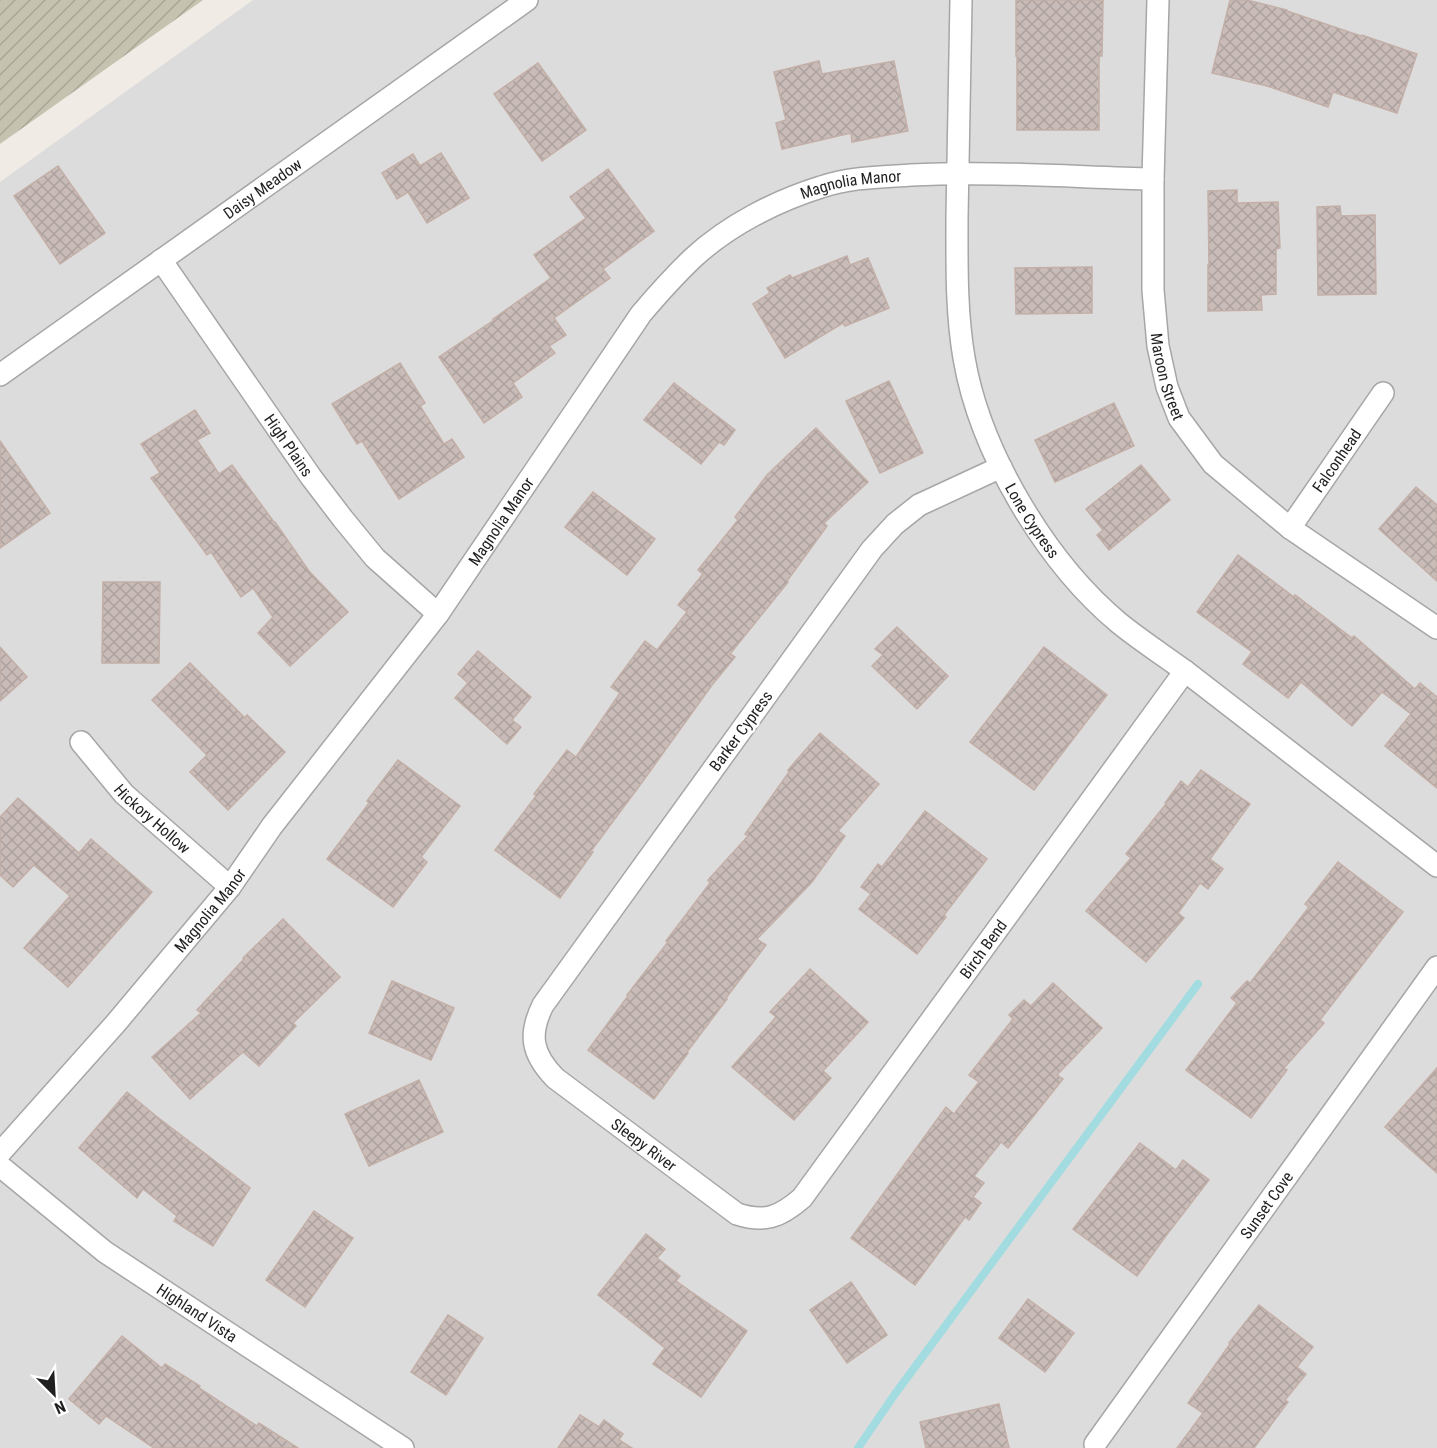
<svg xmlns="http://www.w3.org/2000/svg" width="1437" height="1448" font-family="'Roboto Condensed',sans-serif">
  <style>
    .residential { fill: #dddcdc }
    .construction { fill: url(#construction-furrows) }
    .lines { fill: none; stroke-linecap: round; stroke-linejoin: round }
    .stream { stroke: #a3dce0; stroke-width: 8 }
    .building { fill: url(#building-cross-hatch); stroke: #c3afa7; stroke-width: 1.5 }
    .street-casing { stroke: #a6a6a6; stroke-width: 24 }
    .street { stroke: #fff; stroke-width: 21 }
    .labels { text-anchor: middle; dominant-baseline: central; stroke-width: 5; stroke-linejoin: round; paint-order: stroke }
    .street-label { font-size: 16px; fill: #1f1f1f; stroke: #fff }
  </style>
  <defs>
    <pattern id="construction-furrows" width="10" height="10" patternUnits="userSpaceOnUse" patternTransform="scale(1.5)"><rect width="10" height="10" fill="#c6c2b0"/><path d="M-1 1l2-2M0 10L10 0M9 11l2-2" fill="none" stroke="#aaa697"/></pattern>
    <pattern id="building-cross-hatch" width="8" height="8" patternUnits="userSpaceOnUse" patternTransform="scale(1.5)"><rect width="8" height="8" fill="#c9bcb8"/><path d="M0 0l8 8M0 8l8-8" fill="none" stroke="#aca19e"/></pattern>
  </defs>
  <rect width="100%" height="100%" fill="#f1ebe5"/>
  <!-- residential -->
  <polygon class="residential" points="253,0 1437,0 1437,1448 0,1448 0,182"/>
  <!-- construction -->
  <polygon class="construction" points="0,0 203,0 0,144"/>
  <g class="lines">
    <!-- stream -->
    <polyline class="stream" points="858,1448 895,1394 1198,984"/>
  </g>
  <!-- building -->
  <g class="building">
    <polygon points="1016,0 1103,0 1102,56 1099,56 1099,130 1017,130 1017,56 1016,56"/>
    <polygon points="1230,0 1247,0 1287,10 1287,11 1361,36 1362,35 1417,54 1397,113 1333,92 1328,107 1267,86 1212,73"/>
    <polygon points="819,61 822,74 894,61 908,131 852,142 851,133 782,149 776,123 786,120 774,72"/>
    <polygon points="538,63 586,130 542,161 494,94"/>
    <polygon points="441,153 469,198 427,223 408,192 397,199 382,173 413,154 420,166"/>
    <polygon points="58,166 105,233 60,264 14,196"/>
    <polygon points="608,169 654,231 603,269 610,278 554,318 566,335 549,346 555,353 513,383 522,397 484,423 439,357 494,320 493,319 551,278 534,255 586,218 570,197"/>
    <polygon points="1237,190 1237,203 1278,202 1280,248 1276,249 1276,294 1261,295 1262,310 1208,311 1208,265 1209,265 1208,191"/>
    <polygon points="1340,206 1341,216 1375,215 1376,294 1318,295 1317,207"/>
    <polygon points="847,256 850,265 868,258 889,308 845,326 843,323 785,358 753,304 770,293 767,288 790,275 792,278"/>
    <polygon points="1092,267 1092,313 1016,314 1015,268"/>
    <polygon points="400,363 425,403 420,406 444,444 452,439 464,457 399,499 362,441 357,444 332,404"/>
    <polygon points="889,381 923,453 880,473 846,401"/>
    <polygon points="674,383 735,430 724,445 719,442 701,464 644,420"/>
    <polygon points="1114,403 1134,446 1055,482 1035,440"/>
    <polygon points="195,410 210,433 197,440 219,474 232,465 274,522 275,522 309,571 348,612 290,666 258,633 273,617 253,588 241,597 211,552 207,555 151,478 160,473 141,444"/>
    <polygon points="816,428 868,482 824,523 827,526 787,581 788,582 730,654 735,657 712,685 643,781 591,851 593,852 560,898 495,850 536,796 534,794 567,750 576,757 620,693 611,687 645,641 657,650 687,612 678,605 703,574 698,570 738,520 735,517 767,475"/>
    <polygon points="0,441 50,513 0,548"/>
    <polygon points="1141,465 1170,500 1109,550 1097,535 1103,530 1086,509"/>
    <polygon points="1416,487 1437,505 1437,581 1379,529"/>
    <polygon points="593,492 655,539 627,575 565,527"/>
    <polygon points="1238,555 1294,597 1295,595 1352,638 1354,636 1415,689 1420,683 1437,697 1437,788 1385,746 1411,714 1382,692 1352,726 1301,682 1288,698 1243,664 1252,652 1197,612"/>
    <polygon points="103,582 160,582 159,663 102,663"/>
    <polygon points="897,627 948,676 917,709 872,666 883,655 875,649"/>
    <polygon points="0,647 27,677 0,701"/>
    <polygon points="1044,647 1107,695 1034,790 970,742"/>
    <polygon points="478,651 531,697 512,720 521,727 507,744 455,698 468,683 458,674"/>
    <polygon points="190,663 245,718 247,715 285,752 228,810 190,772 207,755 152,700"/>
    <polygon points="820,733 879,784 838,831 845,836 812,882 757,939 766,945 726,998 727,999 687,1052 688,1053 654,1099 588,1050 628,996 627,995 668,942 666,941 710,883 708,880 748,836 745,834 789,772 788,770"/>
    <polygon points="398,760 460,806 421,857 427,862 393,907 327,859 369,803 367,801"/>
    <polygon points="1201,770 1250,804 1210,859 1223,869 1208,889 1200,883 1178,913 1184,918 1146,962 1086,911 1131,858 1126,854 1166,804 1165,803 1181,781 1188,787"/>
    <polygon points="18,798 79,853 91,839 152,892 68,987 24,948 70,896 34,865 13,887 0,875 0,817"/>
    <polygon points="925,811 987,859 944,915 946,917 917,954 859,909 871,894 861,887 878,864 882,867"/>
    <polygon points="1338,862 1403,912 1320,1020 1324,1023 1284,1068 1287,1070 1251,1118 1186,1070 1237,1003 1231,998 1247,981 1250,983 1309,907 1305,904"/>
    <polygon points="283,919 340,977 293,1023 296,1026 259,1066 243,1052 190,1099 152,1057 201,1013 197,1010 244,959 243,958"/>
    <polygon points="810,969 868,1022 823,1071 831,1078 794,1120 732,1067 776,1017 770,1012"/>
    <polygon points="392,981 454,1008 431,1060 369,1033"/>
    <polygon points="1053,983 1102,1028 1057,1075 1063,1079 1008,1148 1001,1142 974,1176 984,1183 973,1197 981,1203 969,1220 965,1217 915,1285 851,1238 946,1107 954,1114 979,1082 969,1075 1013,1019 1009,1015 1024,1000 1031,1006"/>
    <polygon points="1437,1068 1437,1173 1385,1127"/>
    <polygon points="419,1080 443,1132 369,1166 345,1114"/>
    <polygon points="127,1092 156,1116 250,1188 213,1246 174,1221 177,1216 143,1189 137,1198 79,1148"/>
    <polygon points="1140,1143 1176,1170 1183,1160 1209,1180 1165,1237 1137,1276 1073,1229"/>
    <polygon points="314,1211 353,1238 305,1307 266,1280"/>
    <polygon points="646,1234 665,1249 657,1258 680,1276 676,1281 747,1331 701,1397 653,1364 665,1348 598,1295"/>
    <polygon points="851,1282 887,1335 847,1363 810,1310"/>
    <polygon points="1028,1299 1074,1333 1045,1372 999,1338"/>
    <polygon points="1259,1305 1313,1347 1297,1367 1306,1374 1285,1400 1288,1402 1254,1448 1177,1448 1203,1413 1188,1403 1230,1344 1229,1343"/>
    <polygon points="448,1315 483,1338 446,1395 411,1372"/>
    <polygon points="122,1336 162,1368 165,1364 200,1386 199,1388 257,1426 259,1423 298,1448 154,1448 106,1416 99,1424 69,1399"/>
    <polygon points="999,1404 1009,1448 926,1448 920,1422"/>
    <polygon points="580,1415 599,1427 604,1420 623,1434 619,1440 632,1448 558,1448"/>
  </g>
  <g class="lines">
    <!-- street casing -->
    <g class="street-casing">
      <g id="street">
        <path id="s1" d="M961,0C960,72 958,145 957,217C957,264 956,311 964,358C980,452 1046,562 1119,623C1140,640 1163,655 1185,671L1437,866"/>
        <path id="s2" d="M1158,0L1153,179V290L1158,346L1167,387L1179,418L1213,464L1290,528L1437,628"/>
        <path id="s3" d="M161,260L311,477L343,519L375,558L438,614"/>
        <path id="s4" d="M0,375L527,0"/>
        <path id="s5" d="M1001,467L919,505L895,524L872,549L543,1005C528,1035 532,1054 555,1078L737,1214C765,1223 780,1217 802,1198L1185,671"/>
        <path id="s6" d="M1290,528L1383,393"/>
        <path id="s7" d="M81,742L124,794L230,887"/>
        <path id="s8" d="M0,1153L116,1023L230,887L272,826L438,614L641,314C658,294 675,275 694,257C729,225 776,201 821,187C850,177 881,177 911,175C992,171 1073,177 1153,179"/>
        <path id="s9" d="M0,1166L105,1252L403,1448"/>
        <path id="s10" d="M1095,1444L1437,967"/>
      </g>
    </g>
    <!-- street -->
    <use href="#street" class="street"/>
  </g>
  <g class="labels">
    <!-- street labels -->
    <g class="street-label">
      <text stroke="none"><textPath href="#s8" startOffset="1311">Magnolia Manor</textPath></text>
      <text stroke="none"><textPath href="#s4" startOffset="322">Daisy Meadow</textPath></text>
      <text stroke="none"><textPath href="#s2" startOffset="378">Maroon Street</textPath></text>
      <text stroke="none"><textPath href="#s3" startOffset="225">High Plains</textPath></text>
      <text stroke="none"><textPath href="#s6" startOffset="82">Falconhead</textPath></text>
      <text stroke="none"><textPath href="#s1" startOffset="536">Lone Cypress</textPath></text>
      <text stroke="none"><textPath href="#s8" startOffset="807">Magnolia Manor</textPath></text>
      <text transform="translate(741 731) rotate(-54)">Barker Cypress</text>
      <text stroke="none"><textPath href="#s7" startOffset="105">Hickory Hollow</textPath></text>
      <text stroke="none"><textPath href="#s8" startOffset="321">Magnolia Manor</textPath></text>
      <text stroke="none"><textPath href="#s5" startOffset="1404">Birch Bend</textPath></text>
      <text stroke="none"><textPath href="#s5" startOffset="909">Sleepy River</textPath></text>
      <text stroke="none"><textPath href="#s10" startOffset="294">Sunset Cove</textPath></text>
      <text stroke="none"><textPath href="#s9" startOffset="246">Highland Vista</textPath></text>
    </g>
  </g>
  <!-- north arrow -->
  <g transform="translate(54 1394) rotate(156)" stroke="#ffffff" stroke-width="4.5" paint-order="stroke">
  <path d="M0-4.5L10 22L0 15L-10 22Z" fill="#1f1f1f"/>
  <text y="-9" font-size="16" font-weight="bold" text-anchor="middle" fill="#1f1f1f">N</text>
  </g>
</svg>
